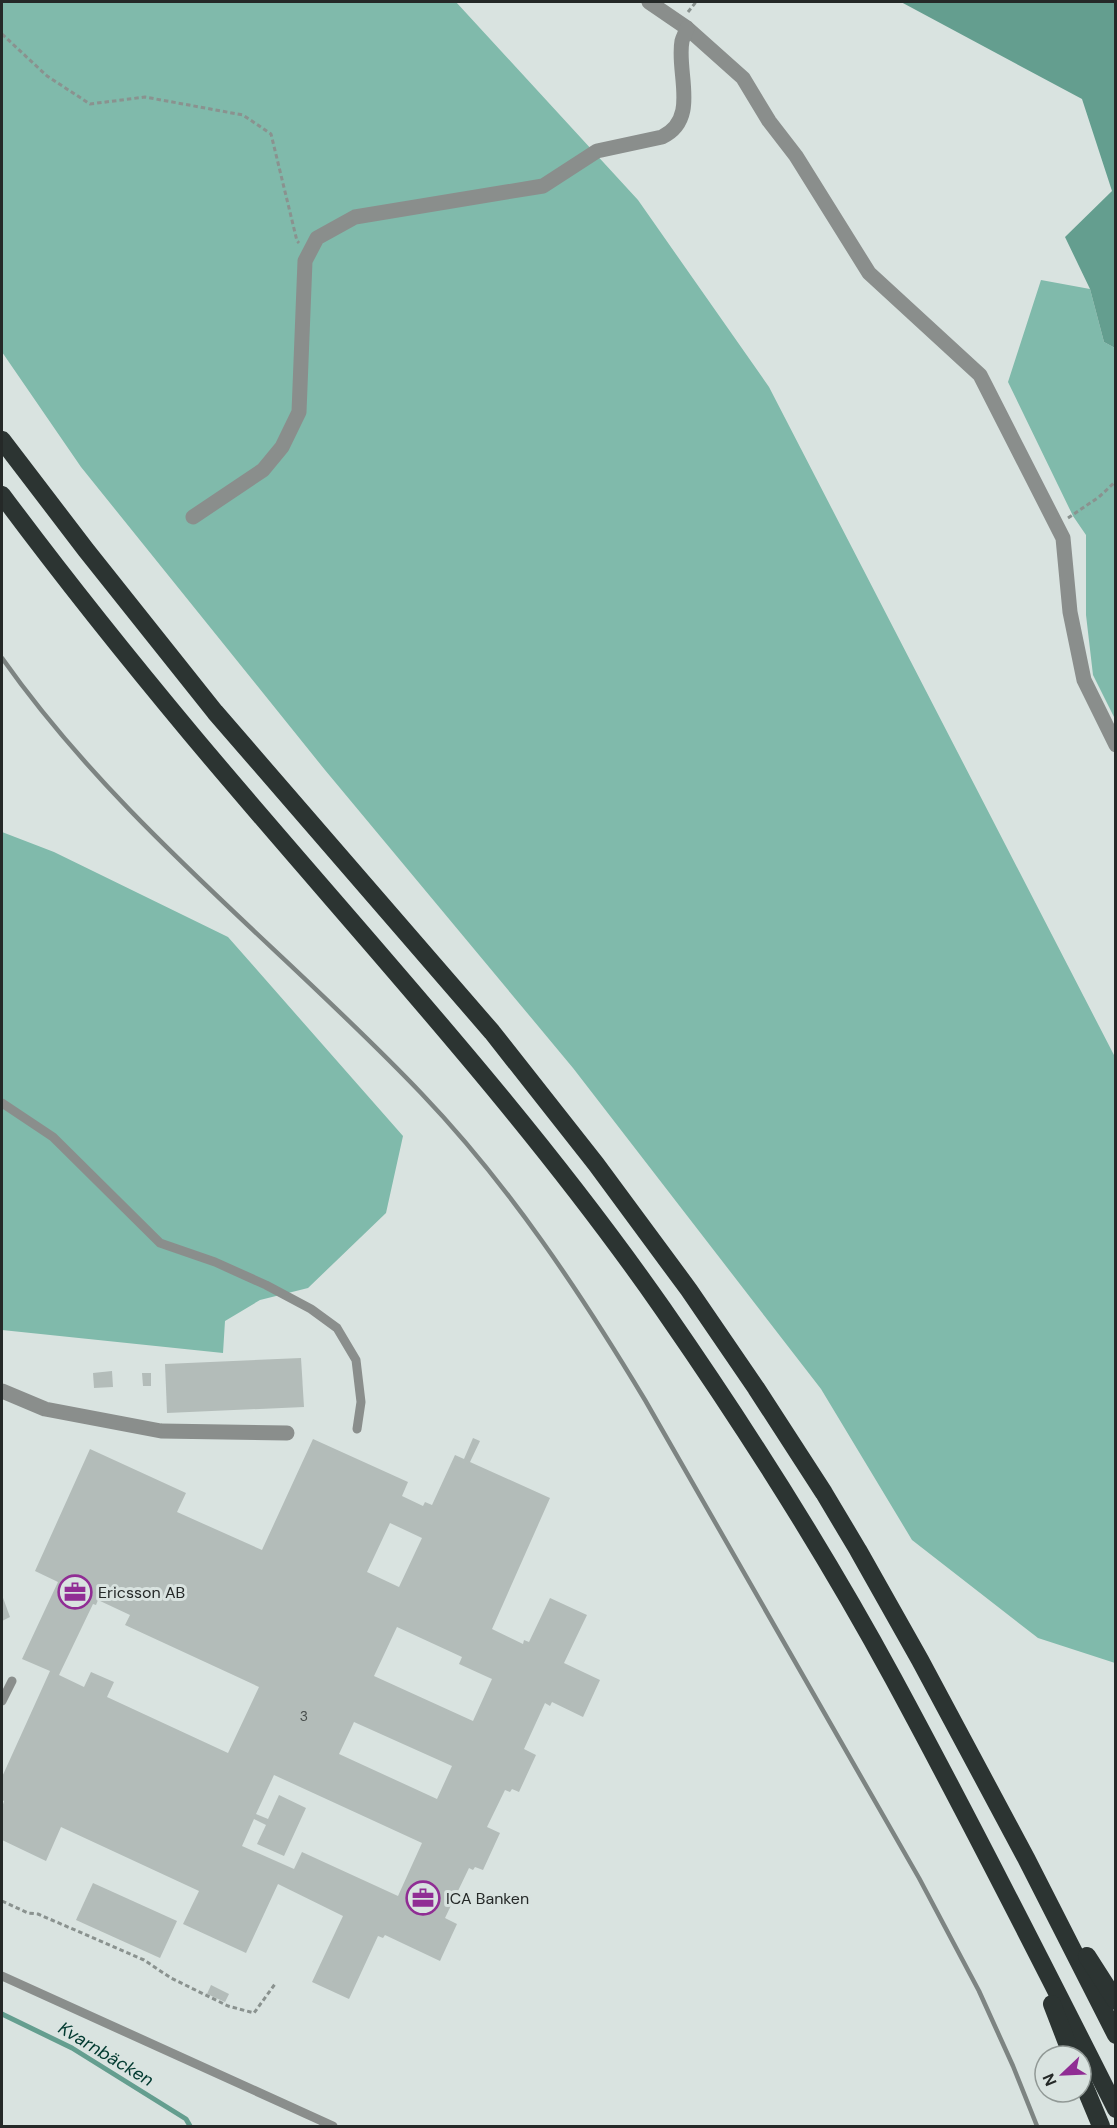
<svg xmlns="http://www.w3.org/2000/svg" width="1117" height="2128" font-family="'DM Sans',sans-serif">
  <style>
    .forest { fill: #80baab }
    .water { fill: #649e8f }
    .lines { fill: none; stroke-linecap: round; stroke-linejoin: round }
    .stream { stroke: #649e8f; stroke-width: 5 }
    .building { fill: #b3bcb9; fill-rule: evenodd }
    .path { stroke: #8a928f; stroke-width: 3; stroke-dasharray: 4.5 3; stroke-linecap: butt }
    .lane { stroke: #8a8e8c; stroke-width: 9 }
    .street { stroke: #8a8e8c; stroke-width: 15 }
    .highway { stroke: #2c3432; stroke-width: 18 }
    .rail { stroke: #7d8482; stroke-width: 4.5 }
    .labels { text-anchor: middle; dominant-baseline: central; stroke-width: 6; stroke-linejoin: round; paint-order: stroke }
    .number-label { font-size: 14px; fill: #484e4c }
    .poi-label { font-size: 16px; fill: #252928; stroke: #d9e3e0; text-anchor: start }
    .water-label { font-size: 18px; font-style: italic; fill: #023a30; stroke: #d9e3e0 }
  </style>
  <rect width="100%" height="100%" fill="#d9e3e0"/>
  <!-- forest -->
  <g class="forest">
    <polygon points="2,2 456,2 638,200 769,387 1115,1057 1115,1663 1038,1638 912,1540 821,1389 573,1068 325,770 81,467 2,352"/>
    <polygon points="1041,280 1090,289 1104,342 1115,348 1115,719 1093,675 1086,615 1086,535 1073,516 1008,382"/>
    <polygon points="2,832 54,852 228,937 403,1136 386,1213 308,1288 260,1300 225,1321 223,1353 2,1330"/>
  </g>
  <!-- water -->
  <polygon class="water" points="901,2 1115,2 1115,348 1104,342 1090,289 1065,237 1112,191 1082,99"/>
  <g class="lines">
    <!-- stream -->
    <polyline class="stream" points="2,2014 72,2048 186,2119 190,2126"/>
  </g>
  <!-- building -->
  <g class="building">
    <polygon points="301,1358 304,1407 167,1413 165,1364"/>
    <polygon points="112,1371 113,1387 94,1388 93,1373"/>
    <polygon points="142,1373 151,1373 151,1386 143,1386"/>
    <path d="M473,1438L480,1441L470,1462L550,1498L492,1629L523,1644L524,1640L529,1642L550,1598L587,1615L564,1663L600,1680L583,1717L552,1702L550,1706L545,1703L524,1749L536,1755L519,1792L512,1789L510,1792L505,1790L487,1827L500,1833L483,1870L475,1867L473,1870L469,1868L445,1918L457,1924L440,1961L385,1935L383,1938L378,1936L349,1999L312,1982L343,1916L278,1884L246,1953L183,1924L199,1891L61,1827L46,1861L2,1840V1808L4,1801L2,1800V1777L50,1671L22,1659L58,1582L35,1571L90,1449L186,1493L177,1512L262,1550L313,1439L408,1482L402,1496L423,1506L425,1502L432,1505L455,1455L464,1459ZM390,1523L422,1538L399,1587L367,1572ZM98,1600L130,1615L125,1625L259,1687L228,1753L107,1697L114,1682L91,1672L84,1687L59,1675L93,1604L96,1605ZM397,1627L462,1657L459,1664L492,1679L473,1721L374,1676ZM354,1722L452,1766L437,1799L339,1754ZM274,1775L422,1843L398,1896L302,1852L294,1869L242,1846L254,1819L266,1825L257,1844L284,1856L306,1808L279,1795L268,1819L256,1814Z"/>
    <polygon points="2,1595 10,1617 2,1621"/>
    <polygon points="93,1883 177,1921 160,1958 76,1920"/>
    <polygon points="211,1985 229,1994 225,2002 207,1994"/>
  </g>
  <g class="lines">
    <!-- path -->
    <g class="path">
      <polyline points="688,12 696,2"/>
      <polyline points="2,34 47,76 90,104 145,97 243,115 271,134 297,241 299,243"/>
      <polyline points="1068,518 1099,497 1116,481"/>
      <polyline points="2,1901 28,1913 38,1914 144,1960 171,1978 228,2006 254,2013 275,1984"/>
    </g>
    <!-- lane -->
    <g class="lane">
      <polyline points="2,1103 53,1137 160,1243 215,1262 266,1285 311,1309 337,1328 356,1360 361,1402 357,1429"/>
      <polyline points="2,1701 12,1681"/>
      <polyline points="2,1976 333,2126"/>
    </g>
    <!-- street -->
    <g class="street">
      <polyline points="649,2 687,28 743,78 769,121 796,156 869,273 980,375 1063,538 1070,612 1084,680 1116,745"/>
      <path d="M193,517L263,470L282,447L299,412L305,261L317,238L355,217L543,186L597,151L662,137C700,119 676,72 682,41C683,37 686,32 687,28"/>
      <polyline points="2,1391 45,1409 161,1431 287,1433"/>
    </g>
    <!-- highway -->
    <g class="highway">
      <polyline points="2,440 86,550 215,712 492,1032 596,1164 689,1290 756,1388 824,1493 858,1550 920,1660 1026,1858 1116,2035"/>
      <path d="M2,495C63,577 127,657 192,735C351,925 521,1105 663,1309C745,1427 824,1551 893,1678C970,1820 1043,1964 1116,2109"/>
      <polyline points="1087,1956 1116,2001"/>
      <polyline points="1052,2004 1072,2056"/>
      <polyline points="1081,2078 1101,2126"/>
    </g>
    <!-- rail -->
    <path class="rail" d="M2,658C119,824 282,947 421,1093C509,1185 580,1292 645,1400L919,1878L979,1991L1013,2066L1037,2126"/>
  </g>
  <!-- icons -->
  <defs>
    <g id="office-ring" transform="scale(1.725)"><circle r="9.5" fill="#d9e3e0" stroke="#902d94" stroke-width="1.5"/><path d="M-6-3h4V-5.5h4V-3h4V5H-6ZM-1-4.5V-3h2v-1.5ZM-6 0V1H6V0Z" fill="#902d94"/></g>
  </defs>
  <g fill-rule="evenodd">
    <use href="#office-ring" x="75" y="1592"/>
    <use href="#office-ring" x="423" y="1898"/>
  </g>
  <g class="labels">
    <!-- number labels -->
    <g class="number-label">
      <text x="304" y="1716">3</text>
    </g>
    <!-- poi labels -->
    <g class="poi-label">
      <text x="98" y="1592">Ericsson AB</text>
      <text x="446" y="1898">ICA Banken</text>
    </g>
    <!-- water labels -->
    <g class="water-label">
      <text transform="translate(106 2054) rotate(31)">Kvarnbäcken</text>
    </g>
  </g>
  <!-- border -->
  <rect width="1117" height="2128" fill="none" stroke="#252928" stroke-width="6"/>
  <!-- north arrow -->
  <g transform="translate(1063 2074) rotate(247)"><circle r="28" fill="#d9e3e0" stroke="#919996" stroke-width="1.5"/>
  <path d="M0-4.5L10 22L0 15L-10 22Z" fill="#902d94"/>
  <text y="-9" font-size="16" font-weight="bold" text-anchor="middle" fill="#252928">N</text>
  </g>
</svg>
